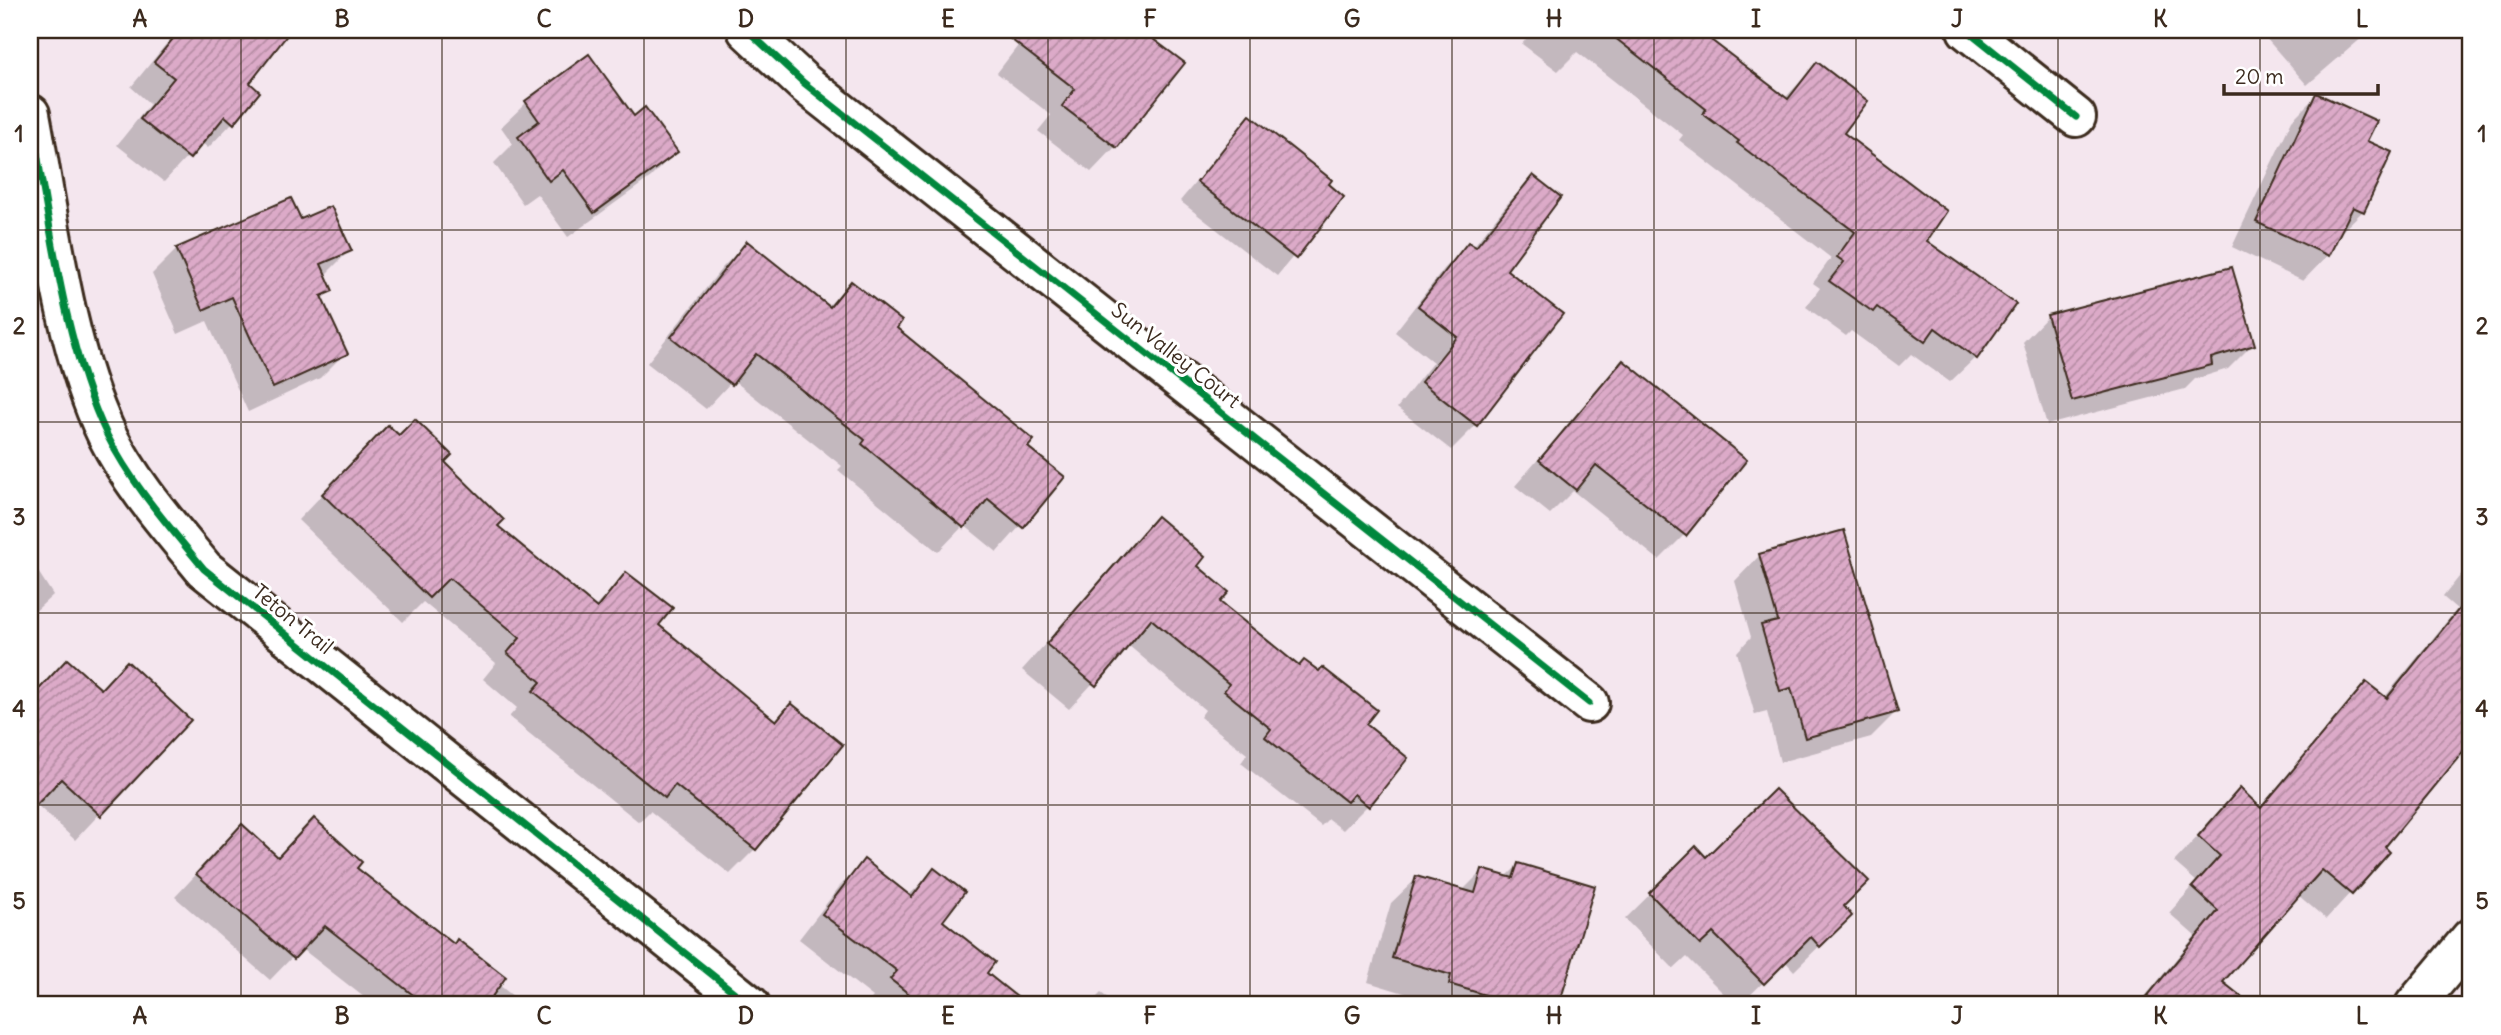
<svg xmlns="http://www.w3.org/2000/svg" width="2501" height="1035" font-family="Delius,sans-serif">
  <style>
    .shadow { fill: #0003 }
    .building { fill: url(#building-hatch); stroke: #3b2a1e; stroke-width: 2 }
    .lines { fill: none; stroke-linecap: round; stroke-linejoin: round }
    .minor-casing { stroke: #3b2a1e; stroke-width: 44 }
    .minor { stroke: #fff; stroke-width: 38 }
    .cycleway-casing { stroke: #fff; stroke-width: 11 }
    .cycleway { stroke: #00873e; stroke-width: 7 }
    .grid { fill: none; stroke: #3b2a1e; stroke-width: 2; stroke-opacity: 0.55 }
    .labels { text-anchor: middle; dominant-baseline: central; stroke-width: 6; stroke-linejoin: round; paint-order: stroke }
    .street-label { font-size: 21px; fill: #3b2a1e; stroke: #fff }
    .neatline { fill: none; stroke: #3b2a1e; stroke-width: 2.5 }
    .grid-label { font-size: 23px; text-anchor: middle; font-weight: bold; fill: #3b2a1e }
  </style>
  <defs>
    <pattern id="building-hatch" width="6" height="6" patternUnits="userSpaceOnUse" patternTransform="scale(1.75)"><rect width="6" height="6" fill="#dcaac8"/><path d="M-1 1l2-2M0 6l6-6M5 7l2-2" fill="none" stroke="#b48ba2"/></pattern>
  </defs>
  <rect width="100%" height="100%" fill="#f4e6ee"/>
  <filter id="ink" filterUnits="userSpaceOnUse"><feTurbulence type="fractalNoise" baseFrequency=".0143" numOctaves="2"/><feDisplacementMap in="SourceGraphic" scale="14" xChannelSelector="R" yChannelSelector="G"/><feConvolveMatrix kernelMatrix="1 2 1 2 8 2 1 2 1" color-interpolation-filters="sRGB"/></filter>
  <g filter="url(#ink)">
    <!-- shadow -->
    <g class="shadow">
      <polygon points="166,30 289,30 247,83 232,123 208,148 201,142 164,182 117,145 150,104 131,87 172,37"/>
      <polygon points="910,30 932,30 920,40"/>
      <polygon points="1030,30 1164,30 1154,42 1182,63 1115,147 1091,172 1038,131 1051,115 997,73"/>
      <polygon points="1533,30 1696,30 1785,98 1817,64 1841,133 1924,241 1975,358 1950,382 1911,354 1899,366 1851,331 1846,336 1806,307 1820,288 1813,283 1831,258 1679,140 1683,135 1577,52 1558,71 1522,44"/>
      <polygon points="2259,30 2371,30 2307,85"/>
      <polygon points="589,57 633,119 675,152 651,177 568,237 537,194 523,204 494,163 513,144 501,127 526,103"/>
      <polygon points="2317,95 2365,141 2363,211 2336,237 2328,255 2303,281 2232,247 2292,120"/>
      <polygon points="1250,117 1342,197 1277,276 1180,201"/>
      <polygon points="1533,178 1504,271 1476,425 1451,450 1397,408 1433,362 1395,332 1444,269 1469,244 1473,247 1508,203"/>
      <polygon points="300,222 350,250 324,276 331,290 321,300 345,353 320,378 248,412 207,321 178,334 152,274 177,249"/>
      <polygon points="747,243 827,307 851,283 895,328 1063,478 997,552 964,525 938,552 838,470 842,466 733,380 706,409 647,363 722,268"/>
      <polygon points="2048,316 2253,344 2228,369 2195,379 2185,389 2047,425 2023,342"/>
      <polygon points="1623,362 1745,460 1684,535 1659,560 1573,491 1550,514 1515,486"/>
      <polygon points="399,437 442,462 496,527 594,608 626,574 657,625 775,722 791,706 755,849 730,874 650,811 639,822 509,717 517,708 483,679 496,663 423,602 403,622 298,520 363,452"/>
      <polygon points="1157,519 1195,566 1218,602 1364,725 1368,805 1343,830 1328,819 1321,826 1241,763 1247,754 1200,717 1205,710 1128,645 1069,709 1022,670"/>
      <polygon points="1760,555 1896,712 1871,737 1780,762 1767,712 1755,715 1737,652 1751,637 1735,581"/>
      <polygon points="30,559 53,595 30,616"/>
      <polygon points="2471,562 2471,747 2453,765 2451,763 2383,847 2388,852 2326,919 2298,895 2221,982 2233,992 2222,1005 2138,1005 2195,936 2169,913 2197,882 2174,862 2240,791 2259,808 2366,684 2384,698 2457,609 2443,597"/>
      <polygon points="42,686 100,691 188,720 75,840 36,804 30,810 30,700"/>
      <polygon points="220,849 354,868 524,1005 374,1005 301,948 270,980 175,897"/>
      <polygon points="1696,849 1706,860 1841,906 1850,916 1794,971 1785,961 1740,1005 1735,1005 1687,957 1674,969 1625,919"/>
      <polygon points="864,862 908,896 934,871 940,921 984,974 1024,1005 866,1005 873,997 799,939 840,886"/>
      <polygon points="1518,865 1593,887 1557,1005 1426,1005 1427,1000 1368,982 1391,903 1417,878 1462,891 1483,870 1506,877"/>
      <polygon points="1101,993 1117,1005 1089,1005"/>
      <polygon points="1070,997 1081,1005 1062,1005"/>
    </g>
    <!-- building -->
    <g class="building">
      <polygon points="180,30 291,30 250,83 260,92 234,124 225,116 190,159 140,119 174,78 154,62"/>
      <polygon points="999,30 1141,30 1185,63 1117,148 1062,106 1075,89"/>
      <polygon points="1605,30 1698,30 1788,99 1817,62 1868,101 1844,133 1947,211 1927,241 2016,304 1977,359 1935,328 1925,342 1877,307 1873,312 1829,281 1844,262 1837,257 1855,232 1737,143 1739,141 1703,114 1706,109"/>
      <polygon points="589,54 634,116 645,107 678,152 594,213 563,170 549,181 518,137 539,121 525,101"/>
      <polygon points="2316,93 2377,121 2367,141 2392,152 2364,212 2353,207 2329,256 2256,222"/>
      <polygon points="1250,115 1332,180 1329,184 1344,197 1296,259 1197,182"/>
      <polygon points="1533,175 1561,197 1507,270 1563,314 1477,426 1421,382 1457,337 1418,306 1468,242 1476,247"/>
      <polygon points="291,198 301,219 331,206 352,251 321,264 333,291 321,296 348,354 273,388 232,297 203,310 176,248"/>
      <polygon points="747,241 830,307 851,281 902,321 897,328 1034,440 1028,447 1065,477 1023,528 988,499 964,528 862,444 865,440 756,354 732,385 671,337"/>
      <polygon points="2232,267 2255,345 2211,358 2212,365 2072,401 2047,315"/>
      <polygon points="1623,360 1747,460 1686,536 1596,465 1576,490 1539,460"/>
      <polygon points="415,419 452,455 445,462 504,520 498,526 597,608 626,572 673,608 659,625 776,721 791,703 843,745 756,850 675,785 665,798 533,691 541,682 507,653 520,638 449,578 429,598 322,494 388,425 399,435"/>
      <polygon points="1157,516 1205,557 1198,566 1229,592 1220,602 1299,666 1304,660 1319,671 1322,667 1377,710 1366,724 1408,758 1369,807 1354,794 1347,802 1265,737 1271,729 1224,691 1229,684 1151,619 1096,686 1046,644"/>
      <polygon points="1844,530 1898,712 1805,738 1791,688 1780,691 1761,625 1778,621 1759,554"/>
      <polygon points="2471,594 2471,742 2385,847 2390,852 2352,895 2322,870 2223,982 2252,1005 2140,1005 2218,911 2192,887 2220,856 2198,836 2240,788 2261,808 2366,682 2387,698"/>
      <polygon points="67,659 101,689 127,661 191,720 101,816 61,779 30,812 30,699"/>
      <polygon points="1775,789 1869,881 1844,906 1852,916 1820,947 1811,937 1764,984 1713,933 1700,945 1649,893 1696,846 1706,857"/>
      <polygon points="314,818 362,862 357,868 454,944 457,939 506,977 486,1005 426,1005 325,926 294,959 196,874 242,824 278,857"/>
      <polygon points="864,859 912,897 934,868 965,892 943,921 995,962 987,973 1027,1005 923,1005 890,979 897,971 822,914"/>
      <polygon points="1518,863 1595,886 1559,1005 1518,1005 1449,984 1451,975 1392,958 1416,876 1475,893 1482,869 1513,878"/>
    </g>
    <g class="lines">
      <!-- minor casing -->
      <g class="minor-casing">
        <g id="minor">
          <polyline points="747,30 804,83 1589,703"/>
          <polyline points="1967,30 2076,117"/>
          <path d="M30,114C49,214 63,344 107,435C132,485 169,526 204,569L750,1005"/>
          <polyline points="2415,1005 2471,938"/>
        </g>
      </g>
      <!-- minor -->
      <use href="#minor" class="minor"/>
      <!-- cycleway casing -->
      <g class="cycleway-casing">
        <g id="cycleway">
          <polyline points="747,30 804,83 1589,703"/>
          <polyline points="1967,30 2076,117"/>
          <path d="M30,114C49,214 63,344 107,435C132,485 169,526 204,569L750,1005"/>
        </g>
      </g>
      <!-- cycleway -->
      <use href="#cycleway" class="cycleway"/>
    </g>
  </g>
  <!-- grid -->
  <path class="grid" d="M241,30V1005M442,30V1005M644,30V1005M846,30V1005M1048,30V1005M1250,30V1005M1452,30V1005M1654,30V1005M1856,30V1005M2058,30V1005M2260,30V1005M30,230H2471M30,422H2471M30,613H2471M30,805H2471"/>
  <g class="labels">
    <!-- street labels -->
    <g class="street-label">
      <text transform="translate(1176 355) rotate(38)">Sun Valley Court</text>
      <text transform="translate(293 619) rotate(39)">Teton Trail</text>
    </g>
  </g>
  <!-- margin -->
  <rect width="2501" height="1035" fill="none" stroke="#fff" stroke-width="77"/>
  <!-- scale -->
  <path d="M2224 84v10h154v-10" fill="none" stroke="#3b2a1e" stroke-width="3.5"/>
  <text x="2235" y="84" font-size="21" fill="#3b2a1e" stroke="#ffffff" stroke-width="5" paint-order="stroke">20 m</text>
  <rect x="38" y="38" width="2424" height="958" class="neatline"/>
  <g class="grid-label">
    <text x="140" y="27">A</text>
    <text x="342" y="27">B</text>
    <text x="544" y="27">C</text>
    <text x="746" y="27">D</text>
    <text x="948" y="27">E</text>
    <text x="1150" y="27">F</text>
    <text x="1352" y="27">G</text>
    <text x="1554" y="27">H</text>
    <text x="1756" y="27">I</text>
    <text x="1957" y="27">J</text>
    <text x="2160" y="27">K</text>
    <text x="2362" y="27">L</text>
    <text x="19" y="142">1</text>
    <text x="2482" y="142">1</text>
    <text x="19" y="334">2</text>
    <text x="2482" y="334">2</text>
    <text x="19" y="525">3</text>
    <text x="2482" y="525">3</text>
    <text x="19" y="717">4</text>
    <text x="2482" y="717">4</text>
    <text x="19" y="909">5</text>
    <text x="2482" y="909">5</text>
    <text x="140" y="1024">A</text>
    <text x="342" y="1024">B</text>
    <text x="544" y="1024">C</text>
    <text x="746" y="1024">D</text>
    <text x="948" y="1024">E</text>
    <text x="1150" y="1024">F</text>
    <text x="1352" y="1024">G</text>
    <text x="1554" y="1024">H</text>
    <text x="1756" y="1024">I</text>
    <text x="1957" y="1024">J</text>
    <text x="2160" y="1024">K</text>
    <text x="2362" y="1024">L</text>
  </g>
</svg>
